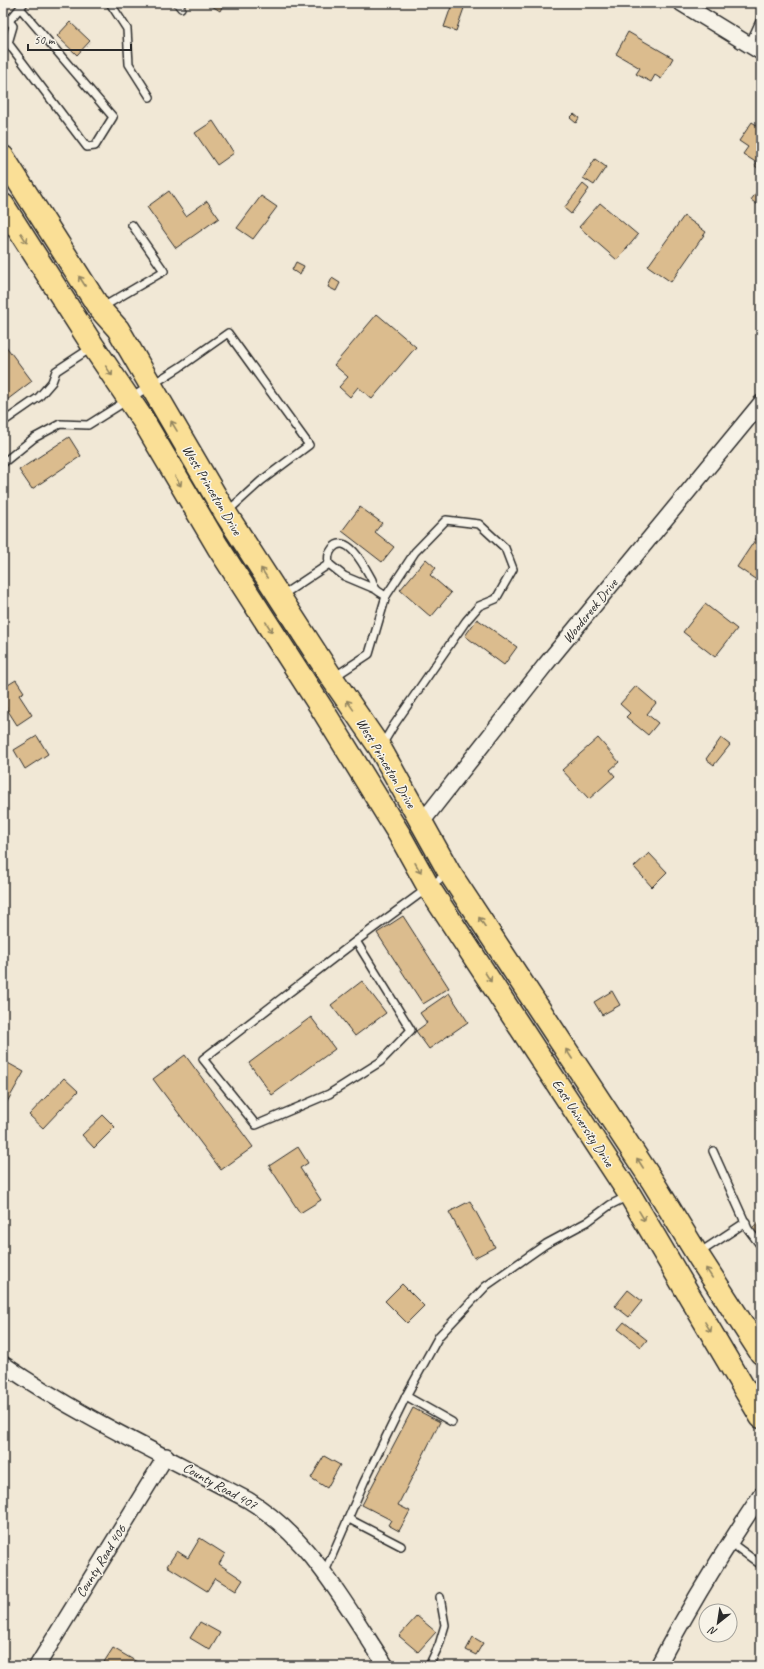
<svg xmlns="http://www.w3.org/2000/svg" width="764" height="1669" font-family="Caveat,sans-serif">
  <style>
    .building { fill: #dbbc8e; stroke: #2b2b2b }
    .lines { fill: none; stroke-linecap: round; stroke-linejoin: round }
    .lane-casing { stroke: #2b2b2b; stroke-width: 10 }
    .street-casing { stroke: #2b2b2b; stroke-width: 18 }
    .highway-casing { stroke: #2b2b2b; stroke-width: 25 }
    .lane { stroke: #f7f3e8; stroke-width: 7 }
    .street { stroke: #f7f3e8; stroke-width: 15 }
    .highway { stroke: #fadf96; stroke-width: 22 }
    .oneway { stroke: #928560 }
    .labels { text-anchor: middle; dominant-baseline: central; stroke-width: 3; stroke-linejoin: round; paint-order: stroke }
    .street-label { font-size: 14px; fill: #2b2b2b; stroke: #f7f3e8 }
  </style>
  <rect width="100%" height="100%" fill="#f1e8d6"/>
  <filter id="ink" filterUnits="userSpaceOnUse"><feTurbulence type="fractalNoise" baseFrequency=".025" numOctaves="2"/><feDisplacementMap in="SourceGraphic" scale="8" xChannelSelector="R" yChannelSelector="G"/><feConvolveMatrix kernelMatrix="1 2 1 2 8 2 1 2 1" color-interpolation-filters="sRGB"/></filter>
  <g filter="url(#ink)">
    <!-- building -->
    <g class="building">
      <polygon points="207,3 224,3 220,11"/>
      <polygon points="452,4 464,8 456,31 444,27"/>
      <polygon points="70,22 90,41 77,55 57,36"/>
      <polygon points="628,32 673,58 661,79 655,75 651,82 636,74 640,68 616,54"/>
      <polygon points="574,114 579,118 576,123 570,118"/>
      <polygon points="213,121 234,153 217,165 195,133"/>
      <polygon points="752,122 761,128 761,170 755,166 757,163 743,154 748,147 739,141"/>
      <polygon points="595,159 606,167 594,185 583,178"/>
      <polygon points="583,184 589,189 571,214 564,208"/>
      <polygon points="761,186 761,207 751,200"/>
      <polygon points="169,191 186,216 207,201 219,218 176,248 147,207"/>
      <polygon points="261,196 277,207 253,239 237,228"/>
      <polygon points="600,203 638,235 617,260 579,227"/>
      <polygon points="684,216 706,232 671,282 648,266"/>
      <polygon points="296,262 304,266 300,275 292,270"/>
      <polygon points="332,278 340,283 336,291 328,287"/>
      <polygon points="377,314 416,347 372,399 358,387 350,397 339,387 348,377 334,365"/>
      <polygon points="5,345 32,381 3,403 3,346"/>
      <polygon points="69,437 81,456 32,489 19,470"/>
      <polygon points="360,507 382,523 375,532 394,547 382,562 342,531"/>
      <polygon points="761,531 761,577 758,581 737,567"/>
      <polygon points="426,559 436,568 430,575 451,593 431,617 400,590"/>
      <polygon points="705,604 737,629 715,657 683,632"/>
      <polygon points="477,619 517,647 504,665 465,636"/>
      <polygon points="16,680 24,692 19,695 32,715 17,725 3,703 3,688"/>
      <polygon points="636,686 656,703 647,714 658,723 648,735 626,717 630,713 620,704"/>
      <polygon points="37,736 48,754 25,769 14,750"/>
      <polygon points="598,738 619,762 610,770 615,776 589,799 562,770"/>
      <polygon points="721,738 730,745 714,765 706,759"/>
      <polygon points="649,853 667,872 652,887 634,867"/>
      <polygon points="403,916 449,988 423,1004 377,933"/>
      <polygon points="362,981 386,1013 355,1036 331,1005"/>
      <polygon points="612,991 620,1005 602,1015 594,1002"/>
      <polygon points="449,993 468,1022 429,1049 416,1031 427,1023 420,1013"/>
      <polygon points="311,1017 335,1049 272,1095 249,1063"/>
      <polygon points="185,1055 253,1147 221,1170 153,1079"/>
      <polygon points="6,1062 24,1072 3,1109 3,1068"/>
      <polygon points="64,1078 78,1091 43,1128 29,1115"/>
      <polygon points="103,1115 115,1127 94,1148 82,1135"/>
      <polygon points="298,1147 308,1163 300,1168 321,1200 300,1213 269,1166"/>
      <polygon points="470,1201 495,1247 474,1258 449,1212"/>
      <polygon points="761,1220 761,1239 752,1228"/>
      <polygon points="402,1284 424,1306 407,1323 385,1301"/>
      <polygon points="628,1290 642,1301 629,1317 615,1306"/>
      <polygon points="624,1322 647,1340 641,1347 618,1329"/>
      <polygon points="413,1408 440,1422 398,1505 410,1511 399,1531 388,1525 391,1520 362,1505"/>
      <polygon points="324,1456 340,1465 327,1488 311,1478"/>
      <polygon points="200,1538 225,1554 219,1564 243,1580 236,1591 215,1578 207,1591 167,1566 177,1551 188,1558"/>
      <polygon points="417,1616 436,1632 418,1652 399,1636"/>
      <polygon points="200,1622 220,1633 210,1650 190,1638"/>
      <polygon points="473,1637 483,1643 476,1655 466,1650"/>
      <polygon points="113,1648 144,1666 111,1666 104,1662"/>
    </g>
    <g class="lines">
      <!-- lane casing -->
      <g class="lane-casing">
        <g id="lane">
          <polyline points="110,3 127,29 129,64 150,97"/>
          <polyline points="177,3 181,8"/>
          <polyline points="3,14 13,26 8,43 87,147 95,146 113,117 20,8 24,3"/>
          <polyline points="9,21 20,8"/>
          <polyline points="749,45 761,19"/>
          <polyline points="101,308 164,271 132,225"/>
          <polyline points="3,422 39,397 52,382 56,371 91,348"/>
          <polyline points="3,463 34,438 60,424 88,425 180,367 228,333 309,445 261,481 228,511"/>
          <polyline points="329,564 344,576 375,589"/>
          <path d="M281,596L329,564C328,558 328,554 332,549C347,530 366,569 372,580C373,583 374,587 376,589C378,592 383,594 386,596"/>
          <polyline points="334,677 369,654 386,596 415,552 446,520 479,524 505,548 513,569 496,599 479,606 466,621 394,725 382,745"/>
          <polyline points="356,941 411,1030 380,1062 329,1094 256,1125 203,1059 356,941 448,873"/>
          <polyline points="713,1151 748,1229 761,1246"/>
          <polyline points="699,1253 746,1222"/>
          <polyline points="406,1396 452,1422"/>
          <polyline points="349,1519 401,1546"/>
          <polyline points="730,1542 761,1565"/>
          <polyline points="324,1574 364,1482 406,1396 439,1336 486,1286 546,1244 587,1222 610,1205 628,1196"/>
          <polyline points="429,1666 439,1645 445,1625 440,1597"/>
        </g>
      </g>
      <!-- street casing -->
      <g class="street-casing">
        <g id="street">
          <polyline points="681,3 761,52"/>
          <polyline points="422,822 546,664 761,403"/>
          <path d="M3,1364C80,1417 165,1456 248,1500C311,1538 346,1606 386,1666"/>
          <polyline points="37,1666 166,1456"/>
          <path d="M658,1666C689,1607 724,1550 761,1495"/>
        </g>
      </g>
      <!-- highway casing -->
      <g class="highway-casing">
        <g id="highway">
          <polyline points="3,157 100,309 118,329 226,514 332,678 380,748 449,872 653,1182 697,1254 761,1353"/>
          <polyline points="3,205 93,346 143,420 218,547 324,712 399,834 429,888 630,1195 761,1417"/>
        </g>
      </g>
      <!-- lane -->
      <use href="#lane" class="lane"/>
      <!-- street -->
      <use href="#street" class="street"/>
      <!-- highway -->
      <use href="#highway" class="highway"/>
    </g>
    <!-- one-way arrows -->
    <defs><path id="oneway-shaft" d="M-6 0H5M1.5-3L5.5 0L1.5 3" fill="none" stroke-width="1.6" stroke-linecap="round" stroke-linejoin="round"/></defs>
    <g class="oneway">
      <use href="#oneway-shaft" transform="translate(24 238) rotate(58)"/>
      <use href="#oneway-shaft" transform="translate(82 281) rotate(-123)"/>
      <use href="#oneway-shaft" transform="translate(109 371) rotate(56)"/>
      <use href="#oneway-shaft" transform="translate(174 426) rotate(-121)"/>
      <use href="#oneway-shaft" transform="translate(178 481) rotate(59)"/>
      <use href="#oneway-shaft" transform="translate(264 573) rotate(-123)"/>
      <use href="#oneway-shaft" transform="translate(269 627) rotate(57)"/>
      <use href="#oneway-shaft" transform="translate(350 705) rotate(-125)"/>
      <use href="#oneway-shaft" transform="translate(418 868) rotate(61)"/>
      <use href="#oneway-shaft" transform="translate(482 922) rotate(-123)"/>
      <use href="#oneway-shaft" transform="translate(488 977) rotate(57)"/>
      <use href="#oneway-shaft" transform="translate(569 1054) rotate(-123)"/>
      <use href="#oneway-shaft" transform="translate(640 1163) rotate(-123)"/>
      <use href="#oneway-shaft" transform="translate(642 1216) rotate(59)"/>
      <use href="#oneway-shaft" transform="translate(709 1273) rotate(-123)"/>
      <use href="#oneway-shaft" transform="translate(708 1327) rotate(59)"/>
    </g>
  </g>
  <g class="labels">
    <!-- street labels -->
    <g class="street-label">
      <text transform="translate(212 490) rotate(59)">West Princeton Drive</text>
      <text transform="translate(590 611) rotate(-51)">Woodcreek Drive</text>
      <text transform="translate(386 763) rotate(59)">West Princeton Drive</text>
      <text transform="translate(583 1123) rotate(57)">East University Drive</text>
      <text transform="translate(220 1486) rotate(29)">County Road 407</text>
      <text transform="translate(101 1561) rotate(-58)">County Road 406</text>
    </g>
  </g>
  <!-- margin -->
  <rect width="764" height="1669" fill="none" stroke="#f7f3e8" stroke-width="16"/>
  <rect x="8" y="8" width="748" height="1653" fill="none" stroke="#2b2b2b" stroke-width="1.5" filter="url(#ink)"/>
  <!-- north arrow -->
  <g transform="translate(718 1623) rotate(210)"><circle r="19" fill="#f7f3e8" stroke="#a5a39c"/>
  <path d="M0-3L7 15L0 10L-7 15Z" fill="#2b2b2b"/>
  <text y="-6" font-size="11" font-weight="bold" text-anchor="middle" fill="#2b2b2b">N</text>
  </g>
  <!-- scale -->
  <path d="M28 44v6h103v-6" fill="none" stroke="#2b2b2b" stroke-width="2"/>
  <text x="34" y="44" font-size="12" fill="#2b2b2b" stroke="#f7f3e8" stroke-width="3" paint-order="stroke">50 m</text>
</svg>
